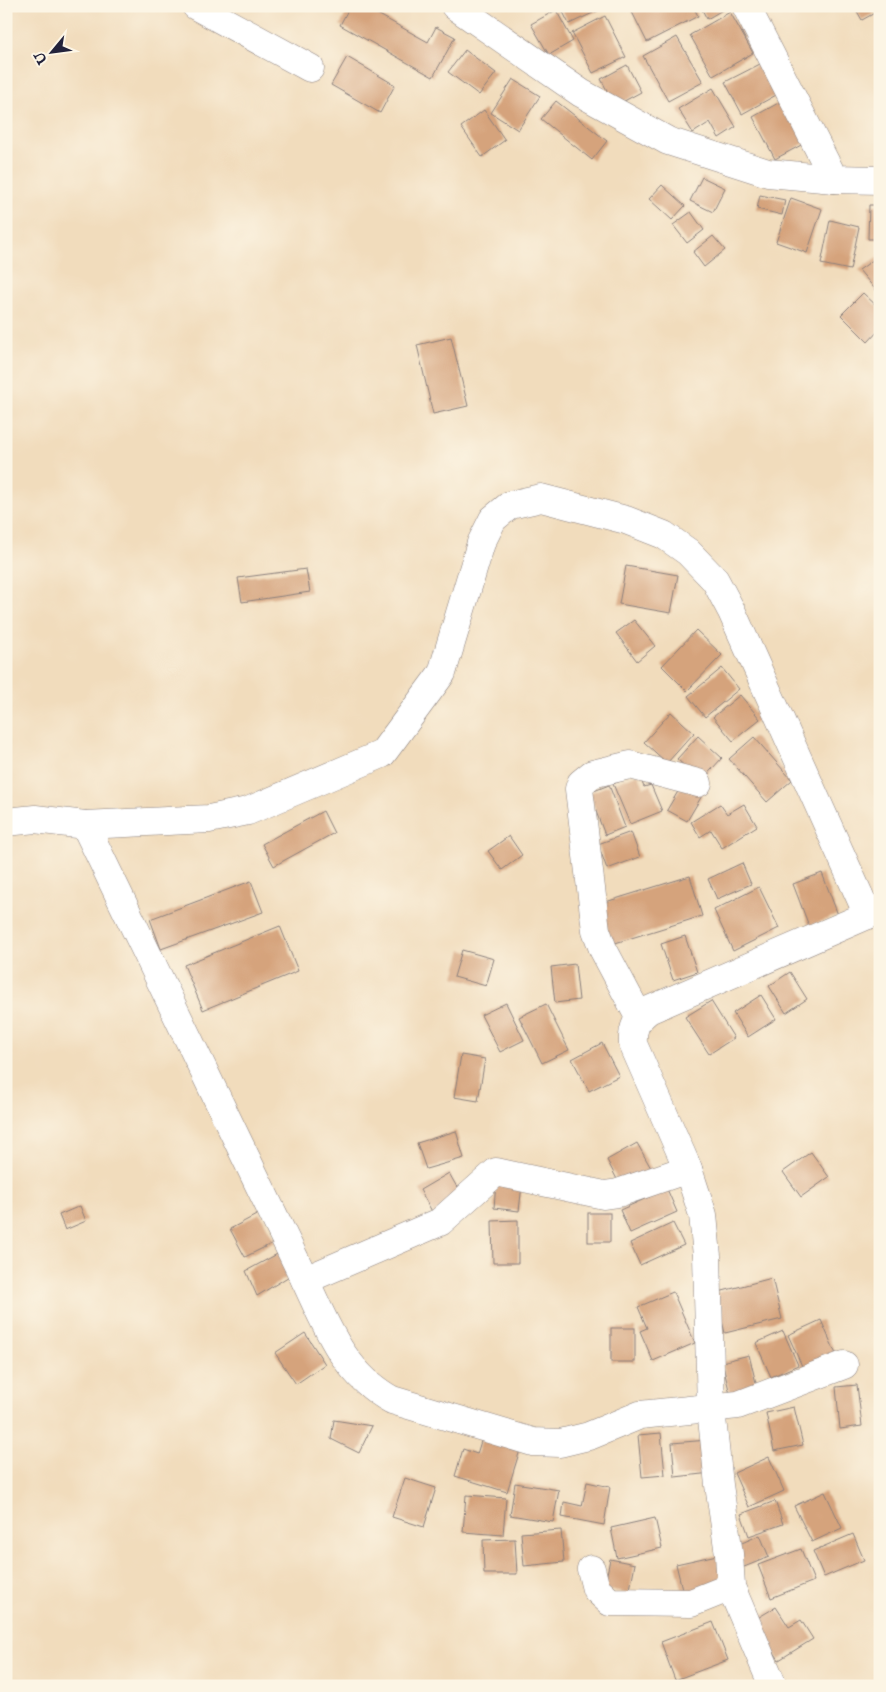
<svg xmlns="http://www.w3.org/2000/svg" width="886" height="1692" font-family="'IM FELL English',serif">
  <style>
    .building { fill: #d5a37c }
    .lines { fill: none; stroke-linecap: round; stroke-linejoin: round }
    .minor-casing { stroke: #8a7f7c; stroke-width: 29 }
    .minor { stroke: #fff; stroke-width: 28 }
  </style>
  <rect width="100%" height="100%" fill="#fcf5e5"/>
  <filter id="ink" filterUnits="userSpaceOnUse"><feTurbulence type="fractalNoise" baseFrequency=".02" numOctaves="2"/><feDisplacementMap in="SourceGraphic" scale="10" xChannelSelector="R" yChannelSelector="G"/><feConvolveMatrix kernelMatrix="1 2 1 2 8 2 1 2 1" color-interpolation-filters="sRGB"/></filter>
  <filter id="wash" filterUnits="userSpaceOnUse"><feTurbulence type="fractalNoise" baseFrequency=".0096" numOctaves="4" result="noise"/><feDisplacementMap in="SourceGraphic" scale="20" xChannelSelector="R" yChannelSelector="G"/><feGaussianBlur stdDeviation="1.12" result="paint"/><feColorMatrix in="noise" values="0 0 0 0 0 0 0 0 0 0 0 0 0 0 0 0 0 1.4 0 .05"/><feComposite in="paint" operator="in"/></filter>
  <g filter="url(#wash)">
    <rect width="100%" height="100%" fill="#f1dcbc"/>
    <g id="blocks">
      <!-- building -->
      <g class="building">
        <polygon points="350,6 363,6 428,42 436,27 455,37 433,77 340,25"/>
        <polygon points="560,6 608,6 569,24"/>
        <polygon points="635,6 693,6 698,16 647,42 630,8"/>
        <polygon points="700,6 729,6 707,19"/>
        <polygon points="854,6 879,6 880,10 862,20"/>
        <polygon points="556,10 573,41 549,55 531,24"/>
        <polygon points="730,12 753,53 713,76 690,35"/>
        <polygon points="605,16 626,57 593,73 572,33"/>
        <polygon points="677,37 703,82 668,101 643,56"/>
        <polygon points="465,50 496,73 479,95 448,72"/>
        <polygon points="347,57 395,85 380,113 331,85"/>
        <polygon points="762,63 778,94 742,114 725,82"/>
        <polygon points="627,65 641,92 615,106 601,79"/>
        <polygon points="513,79 540,96 518,130 491,113"/>
        <polygon points="713,88 736,127 719,138 710,122 693,133 678,109"/>
        <polygon points="556,101 607,141 592,160 541,119"/>
        <polygon points="782,101 805,143 775,159 753,117"/>
        <polygon points="484,110 505,140 482,157 461,127"/>
        <polygon points="702,177 725,188 713,212 690,201"/>
        <polygon points="662,185 685,206 672,220 649,199"/>
        <polygon points="760,195 785,200 782,215 757,209"/>
        <polygon points="791,198 822,209 807,253 776,242"/>
        <polygon points="869,205 880,205 880,239 868,239"/>
        <polygon points="691,212 704,230 687,243 673,225"/>
        <polygon points="830,220 859,227 850,270 821,264"/>
        <polygon points="713,236 725,250 704,267 693,252"/>
        <polygon points="880,255 880,295 859,270"/>
        <polygon points="863,293 880,309 880,329 868,342 841,315"/>
        <polygon points="451,337 468,406 433,414 417,345"/>
        <polygon points="626,566 678,575 671,613 619,604"/>
        <polygon points="306,569 310,592 242,602 238,578"/>
        <polygon points="634,620 655,646 637,661 616,633"/>
        <polygon points="696,630 722,655 687,691 662,666"/>
        <polygon points="722,668 739,689 705,717 688,696"/>
        <polygon points="740,695 760,719 733,741 713,717"/>
        <polygon points="671,712 694,733 667,763 644,742"/>
        <polygon points="698,736 722,758 701,781 677,759"/>
        <polygon points="754,737 792,780 767,802 729,759"/>
        <polygon points="638,774 644,787 651,785 662,811 630,824 613,784"/>
        <polygon points="683,783 703,794 687,821 667,810"/>
        <polygon points="609,785 625,827 605,835 589,793"/>
        <polygon points="720,804 727,814 744,804 757,826 722,848 711,830 700,837 691,822"/>
        <polygon points="323,811 334,833 274,866 262,844"/>
        <polygon points="631,832 640,857 607,869 598,844"/>
        <polygon points="509,836 522,855 502,870 488,851"/>
        <polygon points="742,863 751,884 717,899 708,879"/>
        <polygon points="822,873 838,915 809,926 793,884"/>
        <polygon points="690,876 702,916 612,944 599,904"/>
        <polygon points="251,881 263,912 161,949 150,919"/>
        <polygon points="759,887 779,928 733,951 714,910"/>
        <polygon points="280,926 298,971 203,1010 184,965"/>
        <polygon points="685,936 697,972 673,980 661,944"/>
        <polygon points="462,950 494,959 486,986 454,977"/>
        <polygon points="575,964 579,1000 555,1003 551,967"/>
        <polygon points="790,972 807,999 786,1013 769,986"/>
        <polygon points="761,995 776,1019 748,1037 733,1013"/>
        <polygon points="711,1001 734,1038 709,1054 685,1017"/>
        <polygon points="506,1003 524,1040 500,1052 481,1015"/>
        <polygon points="546,1004 569,1050 542,1063 519,1017"/>
        <polygon points="602,1043 619,1076 589,1091 572,1059"/>
        <polygon points="461,1055 485,1059 478,1101 454,1097"/>
        <polygon points="456,1131 464,1158 426,1169 417,1143"/>
        <polygon points="637,1143 652,1170 621,1187 607,1160"/>
        <polygon points="811,1152 829,1177 801,1197 783,1172"/>
        <polygon points="449,1173 463,1198 434,1215 420,1190"/>
        <polygon points="496,1182 522,1185 519,1211 494,1208"/>
        <polygon points="667,1189 677,1212 630,1233 620,1210"/>
        <polygon points="80,1206 86,1221 65,1230 59,1215"/>
        <polygon points="260,1213 275,1242 245,1257 230,1229"/>
        <rect x="588" y="1213" width="22" height="29"/>
        <polygon points="518,1220 518,1263 493,1263 492,1221"/>
        <polygon points="673,1223 684,1245 640,1265 630,1243"/>
        <polygon points="281,1252 291,1275 257,1296 246,1271"/>
        <polygon points="772,1278 782,1319 725,1333 715,1293"/>
        <polygon points="673,1292 695,1343 653,1361 640,1331 647,1328 638,1307"/>
        <polygon points="821,1320 839,1361 806,1375 788,1335"/>
        <rect x="611" y="1328" width="24" height="34"/>
        <polygon points="783,1331 798,1365 771,1377 756,1343"/>
        <polygon points="305,1333 325,1364 296,1384 275,1353"/>
        <polygon points="749,1355 757,1387 730,1394 722,1362"/>
        <polygon points="857,1385 862,1426 840,1429 836,1387"/>
        <polygon points="794,1407 803,1445 774,1451 766,1413"/>
        <polygon points="334,1420 372,1426 359,1453 331,1439"/>
        <polygon points="661,1433 665,1475 642,1477 638,1435"/>
        <polygon points="482,1438 520,1450 507,1492 455,1476 463,1449 477,1454"/>
        <polygon points="708,1440 711,1473 675,1477 672,1443"/>
        <polygon points="769,1457 784,1491 749,1507 734,1473"/>
        <polygon points="405,1478 436,1488 424,1527 392,1517"/>
        <polygon points="587,1482 610,1487 604,1525 562,1517 564,1502 582,1506"/>
        <polygon points="515,1483 559,1490 553,1522 510,1515"/>
        <polygon points="825,1492 842,1528 812,1542 794,1506"/>
        <polygon points="466,1495 506,1498 503,1535 463,1532"/>
        <polygon points="775,1501 783,1524 749,1536 741,1514"/>
        <polygon points="655,1518 662,1548 617,1558 611,1528"/>
        <polygon points="561,1530 564,1562 524,1566 521,1533"/>
        <polygon points="853,1534 864,1560 824,1577 813,1551"/>
        <polygon points="760,1535 769,1557 744,1567 735,1546"/>
        <polygon points="515,1539 517,1574 484,1574 483,1540"/>
        <polygon points="801,1549 814,1581 771,1598 758,1565"/>
        <polygon points="717,1555 723,1585 683,1593 676,1564"/>
        <polygon points="610,1559 635,1564 629,1594 604,1589"/>
        <polygon points="776,1607 789,1627 801,1620 813,1639 779,1660 754,1620"/>
        <polygon points="713,1622 728,1660 675,1680 661,1642"/>
      </g>
    </g>
  </g>
  <g filter="url(#ink)">
    <use href="#blocks" fill-opacity="0" stroke="#8a7f7c" stroke-width="1"/>
    <g class="lines">
      <!-- minor casing -->
      <g class="minor-casing">
        <g id="minor">
          <polyline points="196,6 310,68"/>
          <polyline points="455,6 581,93 668,141 768,173 834,179 880,180"/>
          <polyline points="746,6 834,179"/>
          <polyline points="6,822 35,819 85,825 209,819 248,811 382,754 442,673 481,543 493,519 510,505 541,498 626,520 664,535 688,552 715,580 732,612 868,915 880,908"/>
          <polyline points="85,825 305,1280 440,1222 496,1172 604,1195 618,1193 688,1169"/>
          <polyline points="639,1017 603,949 596,930 579,789 581,783 592,774 630,765 698,783"/>
          <path d="M305,1280C327,1327 344,1374 392,1400L533,1442L560,1443L589,1436L640,1415L738,1405L844,1365"/>
          <polyline points="591,1569 596,1589 610,1602 691,1603 731,1587"/>
          <path d="M773,1686L731,1587L729,1554L719,1485L711,1409L707,1256L703,1215L688,1169L633,1044C632,1028 636,1020 649,1010L868,915"/>
        </g>
      </g>
      <!-- minor -->
      <use href="#minor" class="minor"/>
    </g>
  </g>
  <!-- margin -->
  <rect width="886" height="1692" fill="none" stroke="#fcf5e5" stroke-width="25"/>
  <!-- north arrow -->
  <g transform="translate(52 52) rotate(241)" stroke="#fcf5e5" stroke-width="4" paint-order="stroke">
  <path d="M0-4L9 19L0 12L-9 19Z" fill="#22223b"/>
  <text y="-8" font-size="14" font-weight="bold" text-anchor="middle" fill="#22223b">U</text>
  </g>
</svg>
